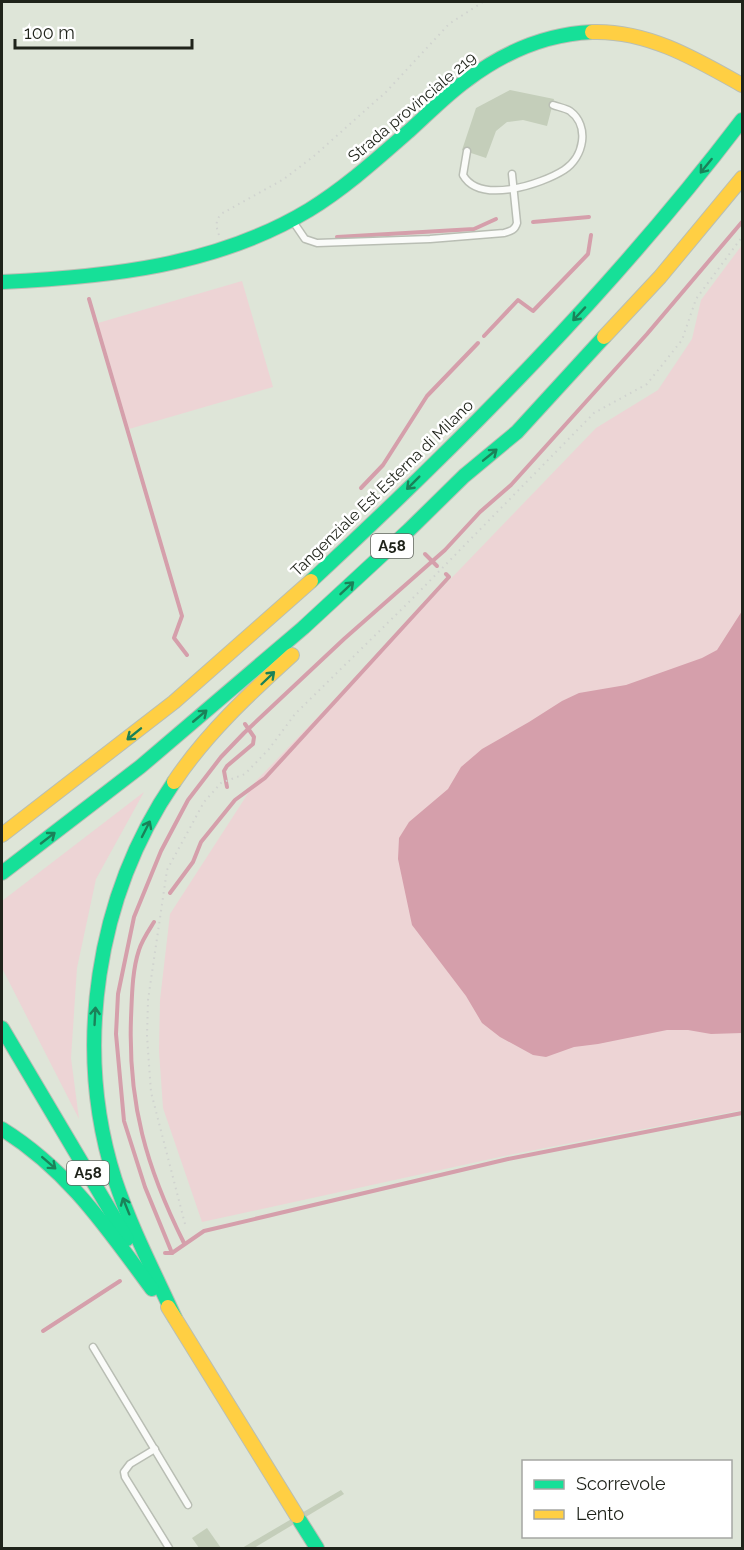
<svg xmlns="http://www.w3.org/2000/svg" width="744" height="1550" font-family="Raleway,sans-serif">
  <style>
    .green { fill: #edd4d5 }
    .water { fill: #d59fab }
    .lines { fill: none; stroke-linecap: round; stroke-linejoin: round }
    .stream { stroke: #d59fab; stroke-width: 4 }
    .building { fill: #c4ceba }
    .lane-casing { stroke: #b9beb4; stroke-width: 9 }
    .fast-casing { stroke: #b9beb4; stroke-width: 16 }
    .slow-casing { stroke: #b9beb4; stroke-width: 16 }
    .path { stroke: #d0d3cf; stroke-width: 2; stroke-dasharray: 1.5 4.5; stroke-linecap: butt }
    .lane { stroke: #fafbf9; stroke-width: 6 }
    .fast { stroke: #16e098; stroke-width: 14 }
    .slow { stroke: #ffcf43; stroke-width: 14 }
    .oneway { stroke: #1a8259 }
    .labels { text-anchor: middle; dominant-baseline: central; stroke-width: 5; stroke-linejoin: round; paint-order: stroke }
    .shield { fill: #fff; stroke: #62655f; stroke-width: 1.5 }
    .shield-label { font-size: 15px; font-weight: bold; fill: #1f231a }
    .street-label { font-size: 16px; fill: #1f231a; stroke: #fff }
  </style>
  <rect width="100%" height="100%" fill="#dee5d8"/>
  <!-- green -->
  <g class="green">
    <polygon points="742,245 742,1110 514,1154 202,1222 163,1108 159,1051 160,1000 170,914 256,781 596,428 658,390 692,339 701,300"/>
    <polygon points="242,281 273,387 129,429 98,323"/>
    <polygon points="144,792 96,879 77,968 71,1058 79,1119 2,968 2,901"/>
  </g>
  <!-- water -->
  <polygon class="water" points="742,611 742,1033 711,1034 688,1030 667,1030 598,1044 574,1047 546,1057 533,1055 500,1037 482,1023 466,996 412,925 398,859 399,838 409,822 448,789 461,767 482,749 529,722 562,701 579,693 626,685 702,658 717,650"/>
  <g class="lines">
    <!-- stream -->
    <g class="stream">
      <polyline points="533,222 589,217"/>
      <polyline points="337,237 474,229 496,219"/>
      <polyline points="89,299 182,616 174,638 187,655"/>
      <polyline points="484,336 518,300 533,311 588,254 591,235"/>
      <polyline points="361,488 383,465 427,396 478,343"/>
      <polyline points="425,554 437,566"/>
      <polyline points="227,787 224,771 227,766 253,744 254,737 245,724"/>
      <polyline points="170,893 193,862 201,842 235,800 265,778 449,577 446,574"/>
      <path d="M154,922C149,930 142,940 139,950C132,971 132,996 131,1018C128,1103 146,1167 184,1243"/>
      <polyline points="165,1253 172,1253 204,1231 508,1159 742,1113"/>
      <polyline points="172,1253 145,1187 124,1121 116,1034 118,994 134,917 161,851 188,800 221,757 244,733 344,639 445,550 480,512 511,485 647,334 742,222"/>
      <polyline points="43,1331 120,1281"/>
    </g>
  </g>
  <!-- building -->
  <g class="building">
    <polygon points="510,90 554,99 547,126 523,120 507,122 496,131 486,158 462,150 476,108"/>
    <polygon points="341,1490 344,1494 254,1548 242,1548"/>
    <polygon points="207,1528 221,1548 199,1548 192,1538"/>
  </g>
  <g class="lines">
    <!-- lane casing -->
    <g class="lane-casing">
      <g id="lane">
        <path d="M467,151L463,175C480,205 542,184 564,170C584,157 590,126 570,111C565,108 558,107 553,105"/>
        <path d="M292,220L305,239L317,243L430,239L504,233C511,231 515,230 517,223L512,174"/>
        <polyline points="93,1347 188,1505"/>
        <polyline points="155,1449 130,1464 124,1472 125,1477 169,1548"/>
      </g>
    </g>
    <!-- fast casing -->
    <g class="fast-casing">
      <g id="fast">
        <path d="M2,282C108,277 216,266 309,210C345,188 377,159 409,131C428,114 446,95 467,80C503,53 546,34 592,32"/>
        <path d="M311,581C465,438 615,287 742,120"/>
        <path d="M174,782C96,896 73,1049 115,1180C131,1228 154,1272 175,1318"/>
        <polyline points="2,873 140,767 303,628 409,530 464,476 517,432 604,337"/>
        <polyline points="2,1028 127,1239"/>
        <path d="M2,1129C69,1171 106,1227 152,1289"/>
        <polyline points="300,1521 317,1548"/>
      </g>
    </g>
    <!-- slow casing -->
    <g class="slow-casing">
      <g id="slow">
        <path d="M592,32C647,30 696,59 742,85"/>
        <polyline points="604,337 660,277 742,178"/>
        <path d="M174,782C206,734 249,694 292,655"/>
        <polyline points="2,835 174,702 311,581"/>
        <polyline points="168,1307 297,1516"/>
      </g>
    </g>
    <!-- path -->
    <g class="path">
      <path d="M219,235C216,227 215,221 221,214L284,179L314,156L386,92L449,24L483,2"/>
      <polyline points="185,1224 151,1092 147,1036 148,1000 167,870 204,802 221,783 245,774 269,749 295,714 411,600 594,413 647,384 682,340 696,299 742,237"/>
    </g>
    <!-- lane -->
    <use href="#lane" class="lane"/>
    <!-- fast -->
    <use href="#fast" class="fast"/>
    <!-- slow -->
    <use href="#slow" class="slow"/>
  </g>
  <!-- one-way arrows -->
  <defs><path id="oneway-shaft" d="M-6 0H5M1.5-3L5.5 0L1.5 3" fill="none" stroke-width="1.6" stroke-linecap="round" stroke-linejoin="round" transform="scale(1.5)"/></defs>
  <g class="oneway">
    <use href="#oneway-shaft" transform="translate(706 166) rotate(129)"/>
    <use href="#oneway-shaft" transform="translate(579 314) rotate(133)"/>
    <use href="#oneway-shaft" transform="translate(490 455) rotate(-39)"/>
    <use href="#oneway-shaft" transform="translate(413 483) rotate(135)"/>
    <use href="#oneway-shaft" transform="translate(347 588) rotate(-43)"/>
    <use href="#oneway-shaft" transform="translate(268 678) rotate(-44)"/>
    <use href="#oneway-shaft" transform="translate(200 716) rotate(-40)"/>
    <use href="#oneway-shaft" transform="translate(134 734) rotate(141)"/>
    <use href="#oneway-shaft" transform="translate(146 829) rotate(-63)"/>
    <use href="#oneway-shaft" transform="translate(48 838) rotate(-38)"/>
    <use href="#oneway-shaft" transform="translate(95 1016) rotate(-87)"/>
    <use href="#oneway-shaft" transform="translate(49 1163) rotate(41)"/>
    <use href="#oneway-shaft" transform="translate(126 1206) rotate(-112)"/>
  </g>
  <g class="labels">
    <!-- shield labels -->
    <g class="shield">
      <rect x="371" y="534" width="42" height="24" rx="4.5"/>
      <rect x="67" y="1161" width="42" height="24" rx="4.5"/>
    </g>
    <g class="shield-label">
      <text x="392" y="546">A58</text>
      <text x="88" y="1173">A58</text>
    </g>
    <!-- street labels -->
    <g class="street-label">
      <text transform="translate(412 107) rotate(-40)">Strada provinciale 219</text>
      <text transform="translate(382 488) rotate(-44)">Tangenziale Est Esterna di Milano</text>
    </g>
  </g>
  <!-- border -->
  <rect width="744" height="1550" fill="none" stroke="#1f231a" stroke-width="6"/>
  <!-- legend -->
  <rect x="522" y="1460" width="210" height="78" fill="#ffffff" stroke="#a5a7a3" stroke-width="1.5"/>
  <rect x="534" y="1480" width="30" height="9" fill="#16e098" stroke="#a5a7a3" stroke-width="1.5"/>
  <text x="576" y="1490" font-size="18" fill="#1f231a">Scorrevole</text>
  <rect x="534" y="1510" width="30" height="9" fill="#ffcf43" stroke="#a5a7a3" stroke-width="1.5"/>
  <text x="576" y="1520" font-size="18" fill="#1f231a">Lento</text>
  <!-- scale -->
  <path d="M15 39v9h177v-9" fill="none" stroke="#1f231a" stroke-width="3"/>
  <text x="24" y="39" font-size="18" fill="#1f231a" stroke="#ffffff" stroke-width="4.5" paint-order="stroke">100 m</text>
</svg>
